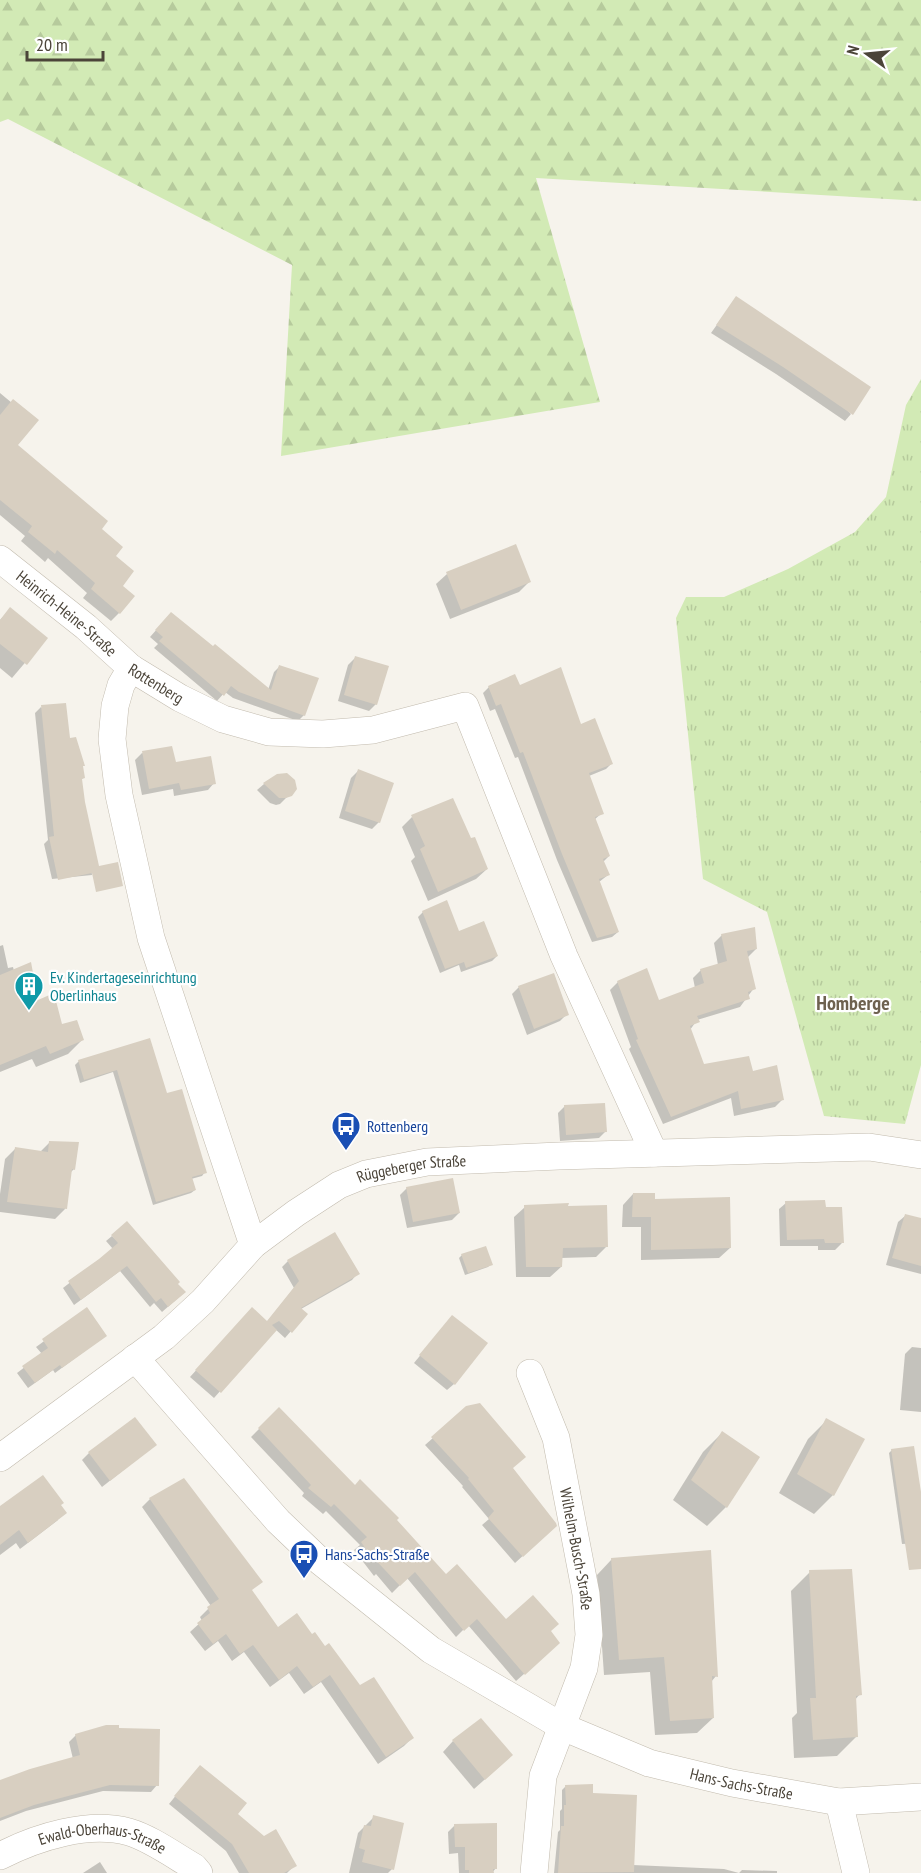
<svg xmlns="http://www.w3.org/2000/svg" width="921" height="1873" font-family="'PT Sans Narrow',sans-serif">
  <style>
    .grass { fill: url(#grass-tufts) }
    .forest { fill: url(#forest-firs) }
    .shadow { fill: #0003 }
    .building { fill: #d8cfc1 }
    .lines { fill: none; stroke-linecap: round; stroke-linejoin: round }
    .street-casing { stroke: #c2bbae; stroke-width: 28 }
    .street { stroke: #fff; stroke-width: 27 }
    .labels { text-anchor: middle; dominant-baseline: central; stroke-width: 4.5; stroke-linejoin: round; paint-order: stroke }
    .street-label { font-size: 16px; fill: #4b4439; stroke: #fff }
    .culture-label { font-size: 16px; fill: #0d838f; stroke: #fff; text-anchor: start }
    .transit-label { font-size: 16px; fill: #164399; stroke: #fff; text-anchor: start }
    .quarter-label { font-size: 20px; font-weight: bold; fill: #6e6250; stroke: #fff }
  </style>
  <defs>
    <pattern id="grass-tufts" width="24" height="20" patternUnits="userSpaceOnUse" patternTransform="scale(1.5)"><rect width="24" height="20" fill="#d2eab5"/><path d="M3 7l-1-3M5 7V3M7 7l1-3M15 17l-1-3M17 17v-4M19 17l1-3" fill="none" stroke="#b6ca9c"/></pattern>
    <pattern id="forest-firs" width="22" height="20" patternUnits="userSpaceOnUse" patternTransform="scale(1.5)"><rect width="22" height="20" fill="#d2eab5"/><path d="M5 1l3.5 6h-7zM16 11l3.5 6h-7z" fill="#b6ca9c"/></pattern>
  </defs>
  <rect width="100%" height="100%" fill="#f6f3ec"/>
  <!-- grass -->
  <polygon class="grass" points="921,379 921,1065 905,1124 824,1116 767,912 703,879 676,618 686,597 724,597 788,569 855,532 886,497 906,405"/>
  <!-- forest -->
  <polygon class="forest" points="0,0 921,0 921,201 536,178 600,402 281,456 292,265 8,119 0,122"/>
  <!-- shadow -->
  <g class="shadow">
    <polygon points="736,298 851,414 845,421 776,374 711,333"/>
    <polygon points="0,393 12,403 16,445 100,529 114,556 121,586 119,613 111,621 83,598 87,593 48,558 45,562 21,541 25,536 0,515"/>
    <polygon points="447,574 529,582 519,592 450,619 436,584"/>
    <polygon points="10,609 46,638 12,678 0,668 0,620"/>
    <polygon points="165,620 268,690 274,672 280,666 304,715 298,721 233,698 225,692 217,701 154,648 158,644 150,637"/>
    <polygon points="355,658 376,704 369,711 338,701 348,665"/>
    <polygon points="489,687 520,687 580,726 612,763 606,769 589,776 602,813 594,820 609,856 603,862 608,875 599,882 618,932 612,937 592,942 557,860 518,757 515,758 495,709 490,711 483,693"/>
    <polygon points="41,707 69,740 82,767 83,778 81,780 92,875 52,879 44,844 48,840 35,713"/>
    <polygon points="142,753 174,764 214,783 208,790 174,796 173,789 142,795 135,760"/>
    <polygon points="358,771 379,822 372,829 339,818 351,778"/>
    <polygon points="264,784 295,789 280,804 276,805 270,803 257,790"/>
    <polygon points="412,817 487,869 476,879 428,901 411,861 415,857 402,827"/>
    <polygon points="423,912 458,932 497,956 492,961 461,972 459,965 440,973 418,917"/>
    <polygon points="722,935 756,949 747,958 754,988 740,1007 697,1020 690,1030 704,1066 752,1073 783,1099 775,1107 734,1116 731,1098 663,1124 629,1049 631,1047 610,990 618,982 659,1002 695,988 693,978 701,970 718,965 714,943"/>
    <polygon points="3,945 8,968 13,967 14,971 37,1003 61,1026 82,1040 68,1054 36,1067 32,1059 0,1072 0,946"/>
    <polygon points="519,987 567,1014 560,1021 527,1035 512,994"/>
    <polygon points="149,1040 166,1095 205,1172 202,1176 191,1179 195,1190 191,1193 153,1205 113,1072 80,1083 75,1065 79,1061"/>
    <polygon points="565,1106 606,1131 599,1138 560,1141 558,1113"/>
    <polygon points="50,1142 74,1169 70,1173 65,1209 55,1219 0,1212 0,1194 5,1159 15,1149 40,1152"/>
    <polygon points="407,1188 459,1213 452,1220 407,1228 400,1195"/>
    <polygon points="633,1194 654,1201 730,1248 719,1258 641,1260 641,1227 622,1227 623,1205"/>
    <polygon points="786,1203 824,1209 842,1243 835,1250 818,1250 818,1246 780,1246 779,1209"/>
    <polygon points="525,1207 567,1208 606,1247 596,1257 561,1258 561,1267 550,1277 516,1277 514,1217"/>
    <polygon points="905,1216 921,1220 921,1274 886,1265 898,1222"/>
    <polygon points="112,1236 178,1298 162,1312 154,1303 150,1307 120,1271 74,1305 63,1288 113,1249 106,1241"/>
    <polygon points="462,1255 491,1264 488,1267 465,1275 459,1258"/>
    <polygon points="288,1261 358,1273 352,1280 301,1309 291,1331 285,1338 275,1329 214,1398 190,1377 246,1315 267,1322 294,1288 282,1267"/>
    <polygon points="87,1310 105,1336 55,1373 53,1370 28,1388 17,1373 42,1354 36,1347"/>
    <polygon points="446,1324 454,1384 447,1390 414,1363"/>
    <polygon points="912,1347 921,1348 921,1412 900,1410 905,1354"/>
    <polygon points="467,1408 511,1469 548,1533 515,1563 482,1525 489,1519 462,1487 463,1486 425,1445"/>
    <polygon points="279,1409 355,1487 395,1521 446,1577 506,1621 549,1632 550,1651 516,1681 468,1625 456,1637 407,1578 392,1593 376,1574 374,1576 354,1550 360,1545 326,1511 323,1514 302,1496 304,1493 251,1437"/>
    <polygon points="827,1420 833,1495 814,1514 779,1493 808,1439"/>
    <polygon points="722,1433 726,1507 707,1526 673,1500 703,1452"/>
    <polygon points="155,1445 102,1487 82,1460 89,1453"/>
    <polygon points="892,1450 921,1503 921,1543 902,1544 889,1453"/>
    <polygon points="184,1480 251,1591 278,1629 312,1636 325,1648 359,1687 412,1738 404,1746 378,1764 321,1682 304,1694 289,1673 270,1687 244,1652 232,1661 218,1641 205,1651 190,1632 202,1621 200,1617 211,1606 142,1507 150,1499"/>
    <polygon points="59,1505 58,1520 20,1549 16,1543 0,1555 0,1508"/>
    <polygon points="612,1559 716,1676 711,1682 713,1718 697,1733 655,1735 650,1672 604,1675 597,1575"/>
    <polygon points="810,1572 860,1694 854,1701 856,1737 837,1756 794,1758 792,1718 797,1713 791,1591"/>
    <polygon points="76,1735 157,1785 151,1792 103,1791 26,1811 0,1821 0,1781 73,1759 69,1742"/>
    <polygon points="453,1741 501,1765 474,1789 443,1752"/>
    <polygon points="194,1773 236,1815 295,1865 287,1873 239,1873 226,1851 169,1804"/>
    <polygon points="566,1786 591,1795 633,1865 724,1869 739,1873 742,1870 777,1871 777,1873 554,1873 558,1832 560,1830 560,1811 562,1809 562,1790"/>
    <polygon points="374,1817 392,1869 388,1873 349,1873 358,1833"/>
    <polygon points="455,1825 496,1868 492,1873 459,1873 458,1853 449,1854 448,1832"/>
    <polygon points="100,1862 107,1873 83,1873"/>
  </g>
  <!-- building -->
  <g class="building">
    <polygon points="736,296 871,387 853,415 783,367 716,325"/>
    <polygon points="13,399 39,420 18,445 108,521 102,529 123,547 116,556 134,571 123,586 135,596 120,614 91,589 95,583 57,550 55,554 28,532 32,526 0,500 0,415"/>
    <polygon points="516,544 531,582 461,610 446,572"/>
    <polygon points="10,607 48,638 27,665 0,644 0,620"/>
    <polygon points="171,612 213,646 215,644 271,690 279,665 319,678 305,716 239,692 231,686 224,696 159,641 163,637 155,630"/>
    <polygon points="355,656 389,666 377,705 344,695"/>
    <polygon points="561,667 581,724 595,718 613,764 589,773 604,814 595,817 610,856 603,859 610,875 599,879 619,932 597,938 562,854 523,752 520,753 501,704 496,706 488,686 515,674 520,685"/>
    <polygon points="66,703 70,738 76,737 85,766 83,766 85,778 82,779 85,802 99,866 118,862 123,886 96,892 92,873 58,880 49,837 54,836 41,705"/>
    <polygon points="172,746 176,762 211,756 216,784 181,790 179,783 149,789 142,751"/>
    <polygon points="358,769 394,783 380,823 345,811"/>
    <polygon points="287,773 295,780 297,789 292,796 286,798 279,798 263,783 277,774"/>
    <polygon points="453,798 471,838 475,837 488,869 438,892 420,849 425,846 411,815"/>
    <polygon points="447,900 459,931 484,921 498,956 466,968 464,962 445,969 422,911"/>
    <polygon points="755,927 757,949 747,951 756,989 748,992 750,999 697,1016 700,1022 690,1026 704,1064 749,1056 753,1071 777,1065 784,1100 741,1109 738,1091 671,1117 636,1040 638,1039 617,981 647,968 659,1000 704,983 700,969 727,961 721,934"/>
    <polygon points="31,962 38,1000 54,993 62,1024 77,1020 84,1040 50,1054 46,1046 0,1065 0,975"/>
    <polygon points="554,973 569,1015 534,1029 518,986"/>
    <polygon points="150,1038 167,1093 182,1089 207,1173 192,1177 196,1190 156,1202 117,1070 84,1080 78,1060"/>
    <polygon points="605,1103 607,1132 566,1135 564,1105"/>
    <polygon points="49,1141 79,1142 75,1170 72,1169 67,1209 7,1202 15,1147 48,1152"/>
    <polygon points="453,1178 460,1213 413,1222 406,1187"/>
    <polygon points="633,1193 655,1193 655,1199 730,1197 731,1248 651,1250 651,1217 632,1217"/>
    <polygon points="825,1200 826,1207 842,1207 844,1243 825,1243 824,1239 787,1240 785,1201"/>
    <polygon points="569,1203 568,1206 607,1205 608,1247 563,1248 562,1267 526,1267 524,1205"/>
    <polygon points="905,1214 921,1218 921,1266 892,1258"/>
    <polygon points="127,1221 180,1282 178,1284 186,1292 168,1307 161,1298 156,1302 127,1266 81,1300 68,1281 99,1259 118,1243 111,1235"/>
    <polygon points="335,1232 360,1274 301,1308 308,1314 292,1333 279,1321 272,1325 277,1330 221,1393 195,1370 252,1307 267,1321 299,1281 287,1260"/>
    <polygon points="486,1246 493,1265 468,1273 461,1254"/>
    <polygon points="87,1307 107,1336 62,1368 60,1365 35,1383 22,1366 48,1348 42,1339"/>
    <polygon points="452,1315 488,1343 455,1385 419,1355"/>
    <polygon points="480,1403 526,1457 513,1468 556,1523 557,1526 523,1557 488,1518 494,1511 468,1479 469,1478 431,1437 466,1406"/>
    <polygon points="279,1407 355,1485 360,1479 399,1518 397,1520 446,1574 457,1564 506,1619 533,1595 559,1624 551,1631 560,1643 525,1675 477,1619 464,1631 415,1572 400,1586 368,1552 361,1542 367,1537 334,1504 331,1507 308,1488 311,1485 258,1428"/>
    <polygon points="135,1417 157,1445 110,1481 88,1452"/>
    <polygon points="826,1418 865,1439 834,1496 797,1474"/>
    <polygon points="722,1431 760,1457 727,1508 691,1480"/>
    <polygon points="914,1446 921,1492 921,1569 909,1570 891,1449"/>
    <polygon points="43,1475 64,1503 61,1505 67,1513 28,1543 19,1530 0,1545 0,1506"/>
    <polygon points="184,1478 263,1582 252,1590 278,1627 297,1613 312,1634 315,1632 325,1646 329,1643 360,1685 374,1677 414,1738 386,1757 330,1675 313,1687 297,1666 279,1680 253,1645 240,1654 226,1634 213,1644 197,1623 210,1613 207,1607 219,1599 149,1498"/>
    <polygon points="711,1550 718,1677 712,1676 714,1718 670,1721 664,1657 619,1660 611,1558"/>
    <polygon points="852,1569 862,1695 856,1696 858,1737 813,1740 810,1698 816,1698 809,1570"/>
    <polygon points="481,1718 513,1755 485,1780 452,1740"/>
    <polygon points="106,1725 119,1725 119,1728 160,1729 159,1786 110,1785 34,1805 0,1818 0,1780 30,1769 80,1755 75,1734"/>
    <polygon points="200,1765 247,1803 238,1814 264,1836 276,1829 297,1866 284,1873 249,1873 232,1844 174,1796"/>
    <polygon points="593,1784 593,1793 637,1795 634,1872 558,1873 561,1826 564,1826 564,1805 566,1805 565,1785"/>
    <polygon points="373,1815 404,1823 394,1870 362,1862 365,1850 359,1848 364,1825 371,1826"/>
    <polygon points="497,1823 497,1869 493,1869 494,1873 469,1873 469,1870 465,1870 465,1847 455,1847 454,1824"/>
  </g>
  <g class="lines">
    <!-- street casing -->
    <g class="street-casing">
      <g id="street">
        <path id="s1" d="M0,559L86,627L131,668L180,698L223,719L269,732L323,734L373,730L465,706L564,956L654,1153"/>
        <polyline points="131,668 121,685 115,706 112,739 119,795 151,938 253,1245"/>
        <path id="s2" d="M135,1358L278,1521L321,1562L431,1650L563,1727L649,1763L732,1783L839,1802L921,1797"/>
        <path id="s3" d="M530,1373L556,1438L586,1594L589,1635L584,1668L543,1776L534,1873"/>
        <path id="s4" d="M0,1458L164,1337L203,1301L253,1245L296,1213L339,1185L366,1174L427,1162L559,1156L869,1147L921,1155"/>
        <polyline points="839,1802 856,1873"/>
        <path id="s5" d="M0,1856C37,1837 88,1821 129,1832C150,1838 175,1856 194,1867L199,1873"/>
      </g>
    </g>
    <!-- street -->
    <use href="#street" class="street"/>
  </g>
  <!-- icons -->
  <defs>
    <g id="building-pin" transform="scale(1.5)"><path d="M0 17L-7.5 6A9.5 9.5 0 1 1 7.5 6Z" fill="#0f9aa8" stroke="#fff"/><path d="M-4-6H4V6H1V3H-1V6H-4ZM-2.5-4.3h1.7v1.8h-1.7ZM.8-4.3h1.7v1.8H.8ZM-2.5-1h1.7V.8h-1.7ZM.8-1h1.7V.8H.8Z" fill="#fff"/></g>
    <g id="bus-pin" transform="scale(1.5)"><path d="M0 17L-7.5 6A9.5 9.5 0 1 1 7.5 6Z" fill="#1a4fb4" stroke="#fff"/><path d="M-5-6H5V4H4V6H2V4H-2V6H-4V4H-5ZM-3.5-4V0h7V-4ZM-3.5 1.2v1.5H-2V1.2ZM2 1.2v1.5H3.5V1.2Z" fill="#fff"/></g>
  </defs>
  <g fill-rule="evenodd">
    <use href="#building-pin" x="29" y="986"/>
    <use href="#bus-pin" x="346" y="1126"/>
    <use href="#bus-pin" x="304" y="1554"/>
  </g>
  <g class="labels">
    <!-- street labels -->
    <g class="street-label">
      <text stroke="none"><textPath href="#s1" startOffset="86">Heinrich-Heine-Straße</textPath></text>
      <text stroke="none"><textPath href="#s1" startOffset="200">Rottenberg</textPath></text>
      <text stroke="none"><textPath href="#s4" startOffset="512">Rüggeberger Straße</textPath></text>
      <text stroke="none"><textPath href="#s3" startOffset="183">Wilhelm-Busch-Straße</textPath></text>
      <text stroke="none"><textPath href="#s2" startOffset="758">Hans-Sachs-Straße</textPath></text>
      <text stroke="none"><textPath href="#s5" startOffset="108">Ewald-Oberhaus-Straße</textPath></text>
    </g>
    <!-- culture labels -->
    <g class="culture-label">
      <text x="50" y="977">Ev. Kindertageseinrichtung<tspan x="50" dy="18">Oberlinhaus</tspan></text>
    </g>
    <!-- transit labels -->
    <g class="transit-label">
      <text x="367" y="1126">Rottenberg</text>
      <text x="325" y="1554">Hans-Sachs-Straße</text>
    </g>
    <!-- quarter labels -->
    <g class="quarter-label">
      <text x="853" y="1003">Homberge</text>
    </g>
  </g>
  <!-- north arrow -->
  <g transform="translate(867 54) rotate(285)" stroke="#ffffff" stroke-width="4.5" paint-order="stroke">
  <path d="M0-4.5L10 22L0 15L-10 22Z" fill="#4b4439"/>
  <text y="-9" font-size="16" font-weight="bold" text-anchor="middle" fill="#4b4439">N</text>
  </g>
  <!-- scale -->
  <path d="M27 51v9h76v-9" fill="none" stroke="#4b4439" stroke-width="3"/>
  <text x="36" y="51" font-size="18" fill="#4b4439" stroke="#ffffff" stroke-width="4.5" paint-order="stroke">20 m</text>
</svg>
